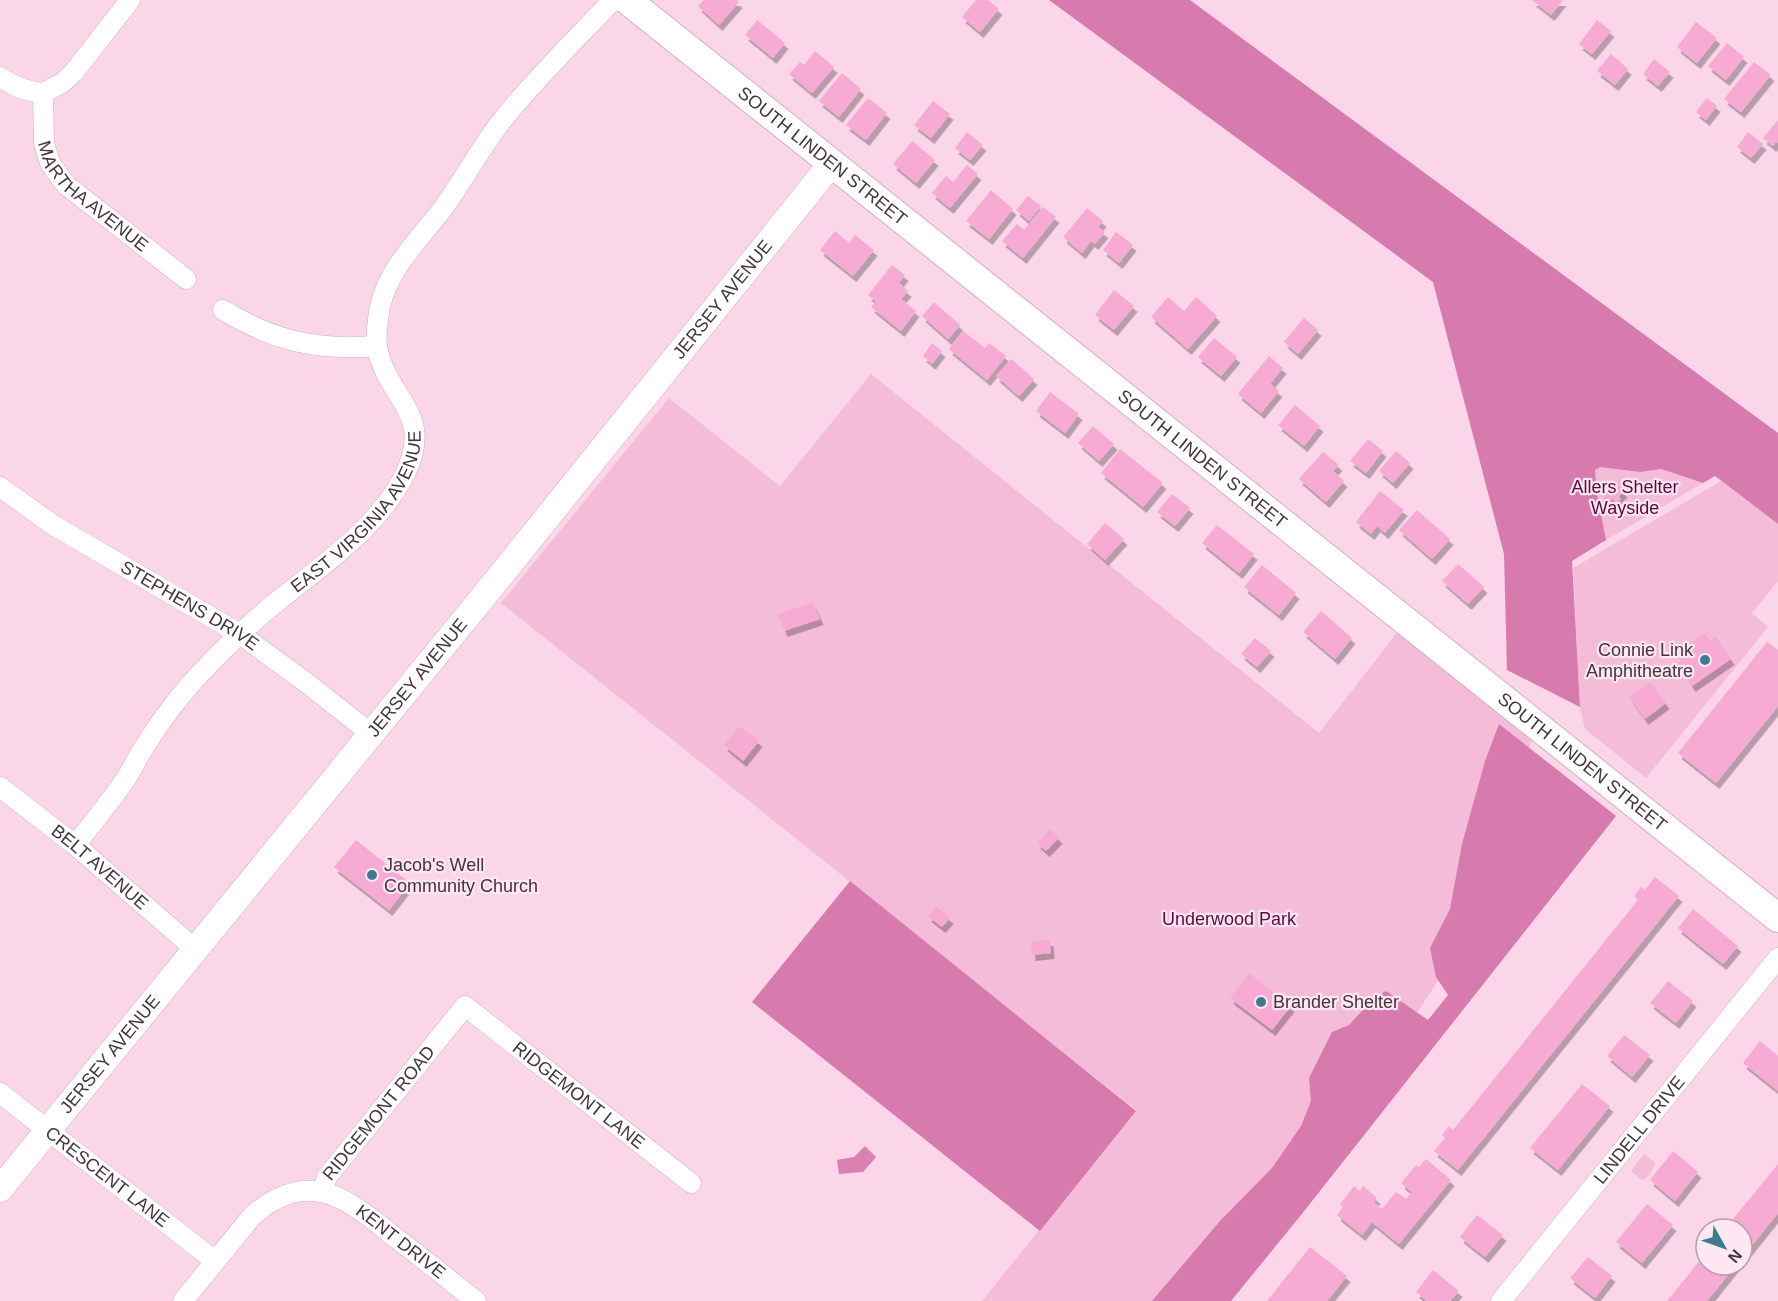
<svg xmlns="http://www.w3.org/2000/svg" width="1778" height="1301" font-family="Arial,sans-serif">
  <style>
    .green { fill: #f5bcd9 }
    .forest { fill: #d77bae }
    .water { fill: #dc7fb2 }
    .building { fill: #f7aad3; filter: url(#shadow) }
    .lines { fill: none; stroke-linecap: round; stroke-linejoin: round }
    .minor-casing { stroke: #d2afc0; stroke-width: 21 }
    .tertiary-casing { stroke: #d2afc0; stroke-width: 27 }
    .secondary-casing { stroke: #d2afc0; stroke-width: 30 }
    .minor { stroke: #fff; stroke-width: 20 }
    .tertiary { stroke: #fff; stroke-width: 26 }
    .secondary { stroke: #fff; stroke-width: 28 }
    .poi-dot { fill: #3b7c8e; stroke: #fee7f2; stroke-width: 2 }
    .labels { text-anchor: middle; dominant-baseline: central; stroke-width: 4.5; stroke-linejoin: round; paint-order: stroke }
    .street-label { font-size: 18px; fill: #43353c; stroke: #fee7f2 }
    .park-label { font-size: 18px; fill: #5d0840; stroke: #fee7f2 }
    .poi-label { font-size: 18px; fill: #43353c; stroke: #fee7f2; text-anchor: start }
  </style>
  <defs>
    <filter id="shadow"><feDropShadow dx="3.5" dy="6" stdDeviation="0" flood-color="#0004"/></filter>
  </defs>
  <rect width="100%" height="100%" fill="#fad6e8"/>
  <!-- green -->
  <g class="green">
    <polygon points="871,374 1319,733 1399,630 1532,739 1481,899 1443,973 1384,1063 1198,1301 982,1301 1136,1110 501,603 669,398 780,486"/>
    <polygon points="1601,466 1640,472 1661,469 1703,483 1606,540 1597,494 1595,470"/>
    <polygon points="1721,481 1778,524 1778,581 1752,613 1768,627 1646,778 1585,729 1580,707 1573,568"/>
    <polygon points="1644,1154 1656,1163 1651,1173 1643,1181 1631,1171"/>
  </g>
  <!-- forest -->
  <g class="forest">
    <polygon points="1049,0 1190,0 1778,433 1778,524 1715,476 1703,483 1661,469 1640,472 1600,467 1595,470 1597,494 1606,540 1572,561 1580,707 1507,670 1504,554 1433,282"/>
    <polygon points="1499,724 1616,816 1301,1215 1231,1301 1152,1301 1220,1221 1272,1168 1301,1126 1311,1101 1309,1078 1332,1032 1349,1025 1374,998 1386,991 1428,1020 1448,995 1436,977 1430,948 1450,909 1462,844 1485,761"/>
    <polygon points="850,881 1136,1111 1040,1231 752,1002"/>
  </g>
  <!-- water -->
  <polygon class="water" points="865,1146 876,1157 863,1172 839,1174 837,1160 854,1157"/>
  <!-- building -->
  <g class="building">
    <polygon points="704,0 737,0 739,2 719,25 698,6"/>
    <polygon points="976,0 988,0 999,9 980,32 962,17"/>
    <polygon points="1532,0 1563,0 1551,15"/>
    <polygon points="757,20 785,43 773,58 745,35"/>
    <polygon points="1597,20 1611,31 1592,54 1579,44"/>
    <polygon points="1696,22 1717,38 1697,63 1677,47"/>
    <polygon points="1727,43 1744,57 1726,80 1708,66"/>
    <polygon points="815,51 834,67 812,93 789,74 800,62 804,65"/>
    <polygon points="1611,54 1628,69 1615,85 1597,71"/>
    <polygon points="1654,59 1670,72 1658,86 1643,74"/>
    <polygon points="1754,62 1771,75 1741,112 1724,99"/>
    <polygon points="842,73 861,89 839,117 819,101"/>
    <polygon points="868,98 887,113 866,140 846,125"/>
    <polygon points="1707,98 1717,106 1706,120 1696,112"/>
    <polygon points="933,101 950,114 931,138 914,125"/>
    <polygon points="1778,120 1778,143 1776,142 1773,146 1763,138"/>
    <polygon points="967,132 983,145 970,160 955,148"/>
    <polygon points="1748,132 1763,144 1751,158 1737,147"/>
    <polygon points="912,141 935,160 916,183 893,164"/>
    <polygon points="967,165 978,174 950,208 932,193 946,176 953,182"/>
    <polygon points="991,190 1013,209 989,239 966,221"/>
    <polygon points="1028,196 1041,206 1029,221 1016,210"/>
    <polygon points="1043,207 1056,217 1023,258 1002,241 1017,224 1024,230"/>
    <polygon points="1087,208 1103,221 1098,227 1105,232 1095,244 1091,241 1082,253 1063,237"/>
    <polygon points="835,231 849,243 855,235 874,250 853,276 820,250"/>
    <polygon points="1116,232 1133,245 1119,263 1103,250"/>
    <polygon points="892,265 905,275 899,283 908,291 901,299 916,311 901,331 871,307 876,301 868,295"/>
    <polygon points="1114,290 1134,306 1114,330 1095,315"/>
    <polygon points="1168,297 1184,311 1196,297 1217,316 1188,349 1151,317"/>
    <polygon points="934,302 960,325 948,339 922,316"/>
    <polygon points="1304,318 1318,330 1298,354 1284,342"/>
    <polygon points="963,331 985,348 989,343 1006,356 987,380 949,349"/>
    <polygon points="1214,338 1237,357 1221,376 1198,357"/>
    <polygon points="932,343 942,351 932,364 923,356"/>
    <polygon points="1269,356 1283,368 1270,384 1279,391 1261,413 1238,394"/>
    <polygon points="1011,359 1034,379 1019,396 996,376"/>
    <polygon points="1050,392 1079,414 1065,433 1036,411"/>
    <polygon points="1295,405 1320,426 1304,446 1278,425"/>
    <polygon points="1093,426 1114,444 1099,461 1078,443"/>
    <polygon points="1368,439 1383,451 1366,473 1350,461"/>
    <polygon points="1120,449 1163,483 1143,507 1101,473"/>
    <polygon points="1396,451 1410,463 1393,483 1379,471"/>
    <polygon points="1323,452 1339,465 1333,471 1344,481 1326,502 1299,479"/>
    <polygon points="1616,481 1624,492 1619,496 1621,500 1616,503 1613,499 1609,502 1601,491"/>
    <polygon points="1380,491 1404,510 1385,533 1377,526 1371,534 1356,522"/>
    <polygon points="1172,494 1190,508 1175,526 1157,512"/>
    <polygon points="1417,510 1450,539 1432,559 1399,530"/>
    <polygon points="1105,523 1124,539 1105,560 1087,544"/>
    <polygon points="1217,525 1254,554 1239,573 1202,543"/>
    <polygon points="1458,564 1484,587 1468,604 1442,581"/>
    <polygon points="1262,565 1296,593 1279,615 1244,587"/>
    <polygon points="813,603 820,619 784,631 778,614"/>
    <polygon points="1321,611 1352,638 1335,659 1303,632"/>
    <polygon points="1705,633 1710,642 1715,636 1731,659 1692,686 1677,663 1682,661 1676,652"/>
    <polygon points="1255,638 1271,651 1257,667 1241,654"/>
    <polygon points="1767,642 1778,650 1778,706 1716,783 1678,753"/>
    <polygon points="1650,682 1666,703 1645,719 1629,697"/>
    <polygon points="740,726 759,741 743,761 724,745"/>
    <polygon points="1050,829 1059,838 1046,851 1037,843"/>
    <polygon points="356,840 410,883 389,910 334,867"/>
    <polygon points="1655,877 1679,896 1458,1170 1434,1151 1445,1138 1442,1135 1449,1126 1453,1130 1638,900 1634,896 1641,887 1645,890"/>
    <polygon points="936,906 950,918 942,927 928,916"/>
    <polygon points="1693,909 1738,946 1723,964 1678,928"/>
    <polygon points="1050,940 1051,953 1032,955 1031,941"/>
    <polygon points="1249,973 1291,1006 1272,1030 1230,998"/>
    <polygon points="1668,981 1693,1001 1676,1023 1650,1003"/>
    <polygon points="1624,1035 1650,1055 1632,1077 1607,1056"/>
    <polygon points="1760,1041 1778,1056 1778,1091 1743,1063"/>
    <polygon points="1582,1084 1610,1106 1558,1170 1530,1148"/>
    <polygon points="1673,1151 1698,1172 1675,1201 1650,1180"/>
    <polygon points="1426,1159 1451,1180 1399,1244 1372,1222 1362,1235 1337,1215 1343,1207 1340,1204 1354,1186 1360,1191 1363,1186 1377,1198 1374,1202 1382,1209 1396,1192 1406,1199 1412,1192 1401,1183 1416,1165 1419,1167"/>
    <polygon points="1778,1164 1778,1213 1742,1258 1742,1229 1725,1229"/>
    <polygon points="1647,1204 1673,1225 1642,1263 1616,1242"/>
    <polygon points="1477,1215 1503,1235 1485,1257 1460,1237"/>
    <polygon points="1310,1247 1347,1276 1327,1301 1267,1301"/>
    <polygon points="1706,1253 1706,1265 1736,1265 1707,1301 1667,1301"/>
    <polygon points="1588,1257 1612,1276 1595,1298 1570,1278"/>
    <polygon points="1433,1270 1459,1291 1450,1301 1427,1301 1416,1292"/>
  </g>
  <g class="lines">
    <!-- minor casing -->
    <g class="minor-casing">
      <g id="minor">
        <path d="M0,77C14,87 26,91 43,93"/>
        <path id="s1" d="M43,93L44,143L50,163L66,185L186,279"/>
        <polyline points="43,93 62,83 74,72 130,0"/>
        <path d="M223,310C273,341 319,351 377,346"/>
        <path id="s2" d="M0,487L53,525L240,634L308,684L370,733"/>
        <path id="s3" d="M0,787L75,845L196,950"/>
        <path id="s4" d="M75,845C93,823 111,801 127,777C133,768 137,758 143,749C162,718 186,687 212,661C233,640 256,618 279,600C324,564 377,528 404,476C436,413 387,400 377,347C376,339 377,328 378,320C381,275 418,241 444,207C465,178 481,146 504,118C538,76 576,39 613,0"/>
        <path id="s5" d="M0,1093L215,1261"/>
        <path id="s6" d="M322,1192L327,1177L465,1006L691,1183"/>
        <path id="s7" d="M183,1301L253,1215C311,1166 349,1200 397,1239C424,1259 450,1281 476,1301"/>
        <path id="s8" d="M1501,1301L1778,958"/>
      </g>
    </g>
    <!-- tertiary casing -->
    <g class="tertiary-casing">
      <g id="tertiary">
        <path id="s9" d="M0,1189L505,570L832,163"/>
      </g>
    </g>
    <!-- secondary casing -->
    <g class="secondary-casing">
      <g id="secondary">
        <path id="s10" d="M627,0L1778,918"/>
      </g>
    </g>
    <!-- minor -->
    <use href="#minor" class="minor"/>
    <!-- tertiary -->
    <use href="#tertiary" class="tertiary"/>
    <!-- secondary -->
    <use href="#secondary" class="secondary"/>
  </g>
  <!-- markers -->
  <g class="poi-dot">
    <circle cx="1705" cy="660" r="6"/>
    <circle cx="372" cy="875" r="6"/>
    <circle cx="1261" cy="1002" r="6"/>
  </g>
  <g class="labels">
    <!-- street labels -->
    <g class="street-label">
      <text stroke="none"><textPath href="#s10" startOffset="250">SOUTH LINDEN STREET</textPath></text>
      <text stroke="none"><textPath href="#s1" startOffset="124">MARTHA AVENUE</textPath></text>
      <text stroke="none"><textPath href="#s9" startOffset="1146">JERSEY AVENUE</textPath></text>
      <text stroke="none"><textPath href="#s10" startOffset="736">SOUTH LINDEN STREET</textPath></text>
      <text stroke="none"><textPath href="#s4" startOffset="442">EAST VIRGINIA AVENUE</textPath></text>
      <text stroke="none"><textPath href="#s2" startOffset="224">STEPHENS DRIVE</textPath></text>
      <text stroke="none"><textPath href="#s9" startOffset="660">JERSEY AVENUE</textPath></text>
      <text stroke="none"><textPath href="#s10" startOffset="1222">SOUTH LINDEN STREET</textPath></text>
      <text stroke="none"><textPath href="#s3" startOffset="128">BELT AVENUE</textPath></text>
      <text stroke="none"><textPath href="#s9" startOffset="174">JERSEY AVENUE</textPath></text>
      <text stroke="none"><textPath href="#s6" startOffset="380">RIDGEMONT LANE</textPath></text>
      <text stroke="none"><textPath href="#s6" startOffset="98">RIDGEMONT ROAD</textPath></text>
      <text stroke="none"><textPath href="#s8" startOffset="220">LINDELL DRIVE</textPath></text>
      <text stroke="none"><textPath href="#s5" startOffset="136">CRESCENT LANE</textPath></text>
      <text stroke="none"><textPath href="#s7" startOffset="280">KENT DRIVE</textPath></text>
    </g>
    <!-- park labels -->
    <g class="park-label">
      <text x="1625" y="487">Allers Shelter<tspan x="1625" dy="21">Wayside</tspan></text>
      <text x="1229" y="919">Underwood Park</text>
    </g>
    <!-- poi labels -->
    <g class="poi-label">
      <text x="1693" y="650" text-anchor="end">Connie Link<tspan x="1693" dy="21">Amphitheatre</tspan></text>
      <text x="384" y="865">Jacob's Well<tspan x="384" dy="21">Community Church</tspan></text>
      <text x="1273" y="1002">Brander Shelter</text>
    </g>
  </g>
  <!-- north arrow -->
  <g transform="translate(1724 1247) rotate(130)"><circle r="28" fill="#fee7f2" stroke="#b3a0a9" stroke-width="1.5"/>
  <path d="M0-4.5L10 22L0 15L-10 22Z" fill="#3b7c8e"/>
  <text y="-9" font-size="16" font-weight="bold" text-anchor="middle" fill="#43353c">N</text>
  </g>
</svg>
